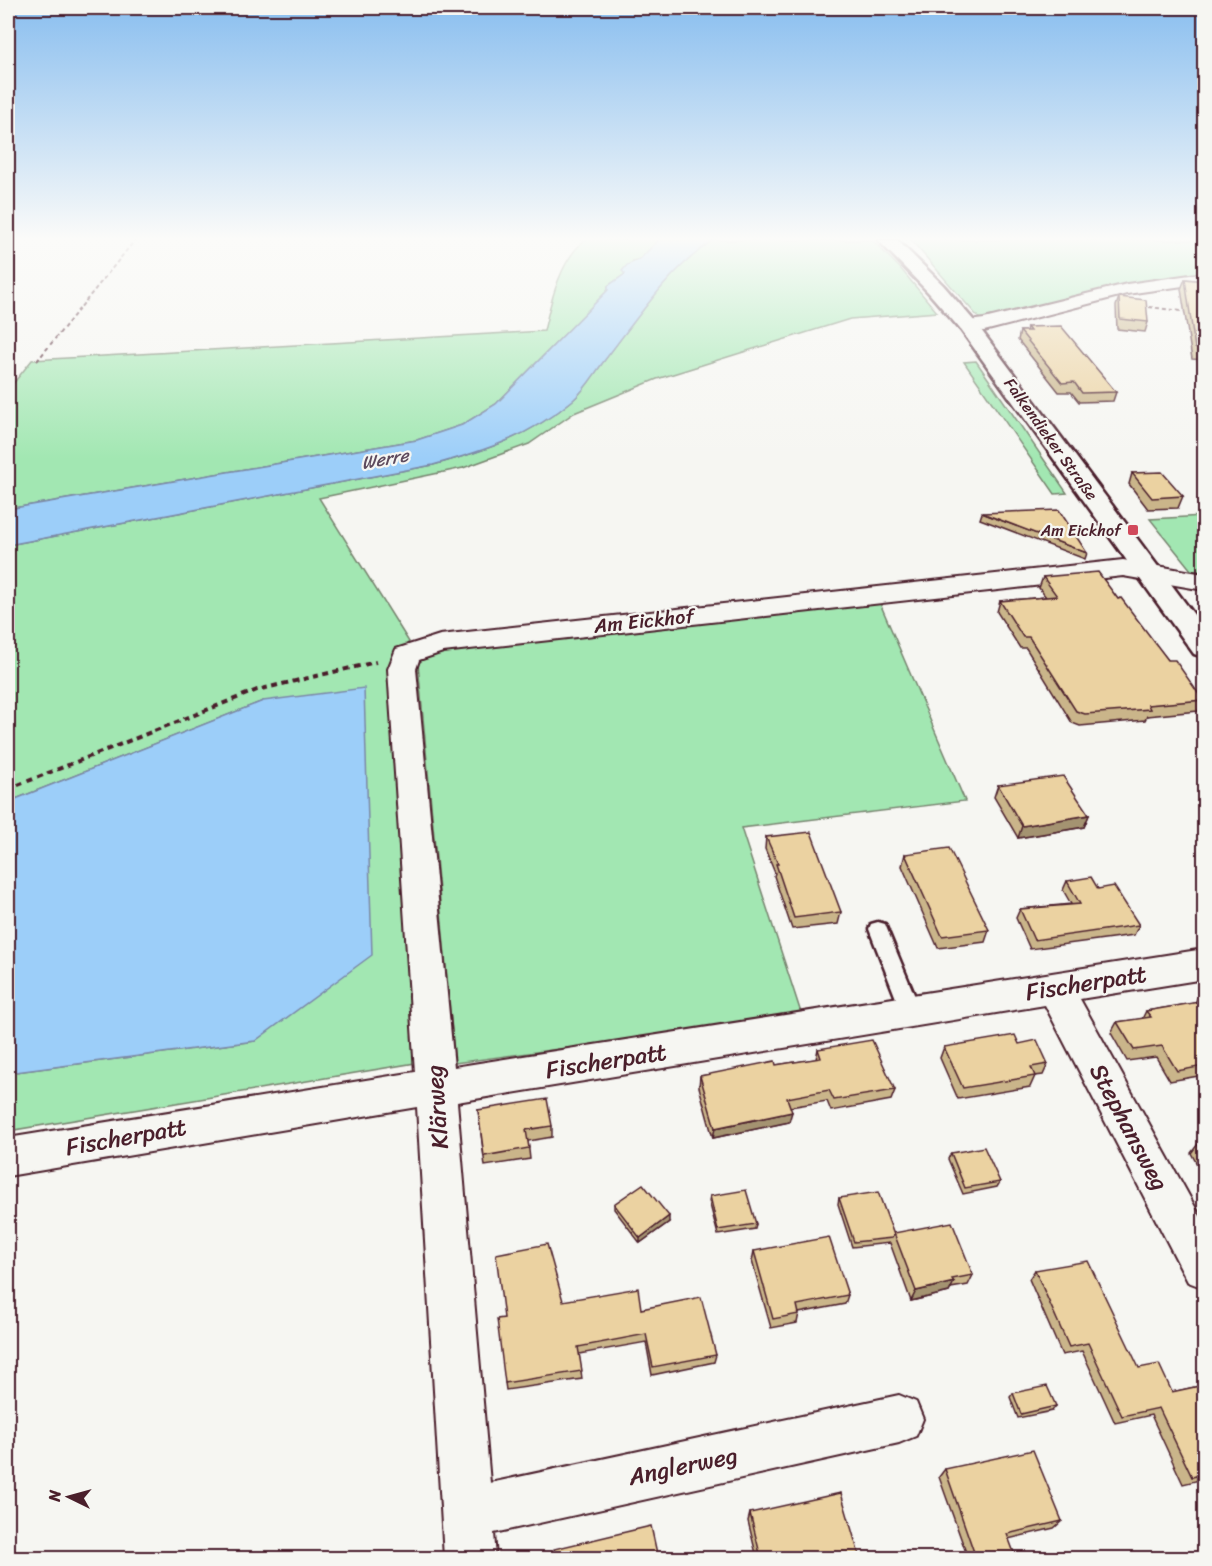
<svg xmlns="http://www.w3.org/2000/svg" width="1212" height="1566" font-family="Sriracha,sans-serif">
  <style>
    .green { fill: #a2e7b2; stroke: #76836e; stroke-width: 1.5 }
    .water { fill: #9ccef9; stroke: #7b88a7; stroke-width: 1.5 }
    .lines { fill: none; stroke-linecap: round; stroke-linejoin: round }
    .lane-casing { stroke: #4a1f2b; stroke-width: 5 }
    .street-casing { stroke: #4a1f2b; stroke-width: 4 }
    .secondary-casing { stroke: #4a1f2b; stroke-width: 5 }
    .path-far1 { stroke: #4a1f2b; stroke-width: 2; stroke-dasharray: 4 3; stroke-linecap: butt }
    .path { stroke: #4a1f2b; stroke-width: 4; stroke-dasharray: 6 4.5; stroke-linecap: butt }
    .lane { fill: #f6f6f2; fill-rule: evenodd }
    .street { fill: #f6f6f2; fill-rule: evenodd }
    .secondary { fill: #f6f6f2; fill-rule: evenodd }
    .wall { fill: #cab58a; stroke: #4a1f2b; stroke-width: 1.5 }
    .shaded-wall { fill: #a49371; stroke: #4a1f2b; stroke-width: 1.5 }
    .building { fill: #ebd2a1; stroke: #4a1f2b; stroke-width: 1.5 }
    .poi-dot { fill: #d1495b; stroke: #f6f6f2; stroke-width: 2 }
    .labels { text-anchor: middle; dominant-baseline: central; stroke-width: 4.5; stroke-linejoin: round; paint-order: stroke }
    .far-street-label { font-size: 16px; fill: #4a1f2b; stroke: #f6f6f2 }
    .far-poi-label { font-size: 16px; fill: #4a1f2b; stroke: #f6f6f2; text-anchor: end }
    .far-water-label { font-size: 18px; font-style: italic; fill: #5e4b5e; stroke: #f6f6f2 }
    .street-label { font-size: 20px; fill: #4a1f2b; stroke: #f6f6f2 }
    .near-street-label { font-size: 24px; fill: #4a1f2b; stroke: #f6f6f2 }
  </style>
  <rect width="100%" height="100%" fill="#f6f6f2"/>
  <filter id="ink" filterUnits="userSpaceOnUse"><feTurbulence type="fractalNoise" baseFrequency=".0167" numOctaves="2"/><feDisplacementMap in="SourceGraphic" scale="12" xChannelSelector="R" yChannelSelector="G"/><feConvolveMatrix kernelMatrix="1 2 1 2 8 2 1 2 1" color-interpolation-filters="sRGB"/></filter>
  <g filter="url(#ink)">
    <!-- green -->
    <g class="green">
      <path d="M585,240H659L640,259L633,261L625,274L608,286V290L496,404L462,425L417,440L8,509V390L32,360L544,331C551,301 560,260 585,240Z"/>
      <path d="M713,240H872L900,268L937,312L850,319L657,379L574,413L529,444L463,468L319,498L409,642L393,658L421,1062L8,1131V1073L255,1041L263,701L8,802V545L433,465C484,451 531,436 573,400C585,390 594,374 604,361C638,317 667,272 713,240Z"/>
      <polygon points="911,240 1204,240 1204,276 1189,277 984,324"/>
      <polygon points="976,361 1067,493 1055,494 964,362"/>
      <polygon points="1204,516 1204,572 1191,570 1150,519"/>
      <polygon points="879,601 965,801 741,828 802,1016 455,1063 418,664 426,656 442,651"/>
    </g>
    <!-- water -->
    <g class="water">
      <path d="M659,240H713C667,272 638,317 604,361C594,374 585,390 573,400C531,436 484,451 433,465L8,545V509L417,440L462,425L496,404L608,290V286L625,274L622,271L627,265L640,259Z"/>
      <polygon points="364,688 372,955 255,1041 8,1073 8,802 263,701"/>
    </g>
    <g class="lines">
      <!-- lane casing -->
      <g class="lane-casing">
        <polygon id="lane" points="878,922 885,924 887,929 921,1011 918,1017 911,1019 904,1017 901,1011 869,929 871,924"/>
      </g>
      <!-- street casing -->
      <g class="street-casing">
        <g id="street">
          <polygon points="1204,273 1204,283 1127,294 984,331 961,330 958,326 961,322 984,319 1127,284"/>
          <polygon points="1123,560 1204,574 1204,590 1123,576 443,652 419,660 416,669 454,1067 1204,949 1204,979 1080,999 1204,1223 1204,1288 1188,1282 1045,1005 457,1102 490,1483 899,1395 916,1402 923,1419 916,1436 899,1443 494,1533 496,1558 444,1558 417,1107 8,1176 8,1138 415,1072 388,669 396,649 440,635"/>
        </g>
      </g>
      <!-- secondary casing -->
      <g class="secondary-casing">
        <polygon id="secondary" points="878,240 897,240 943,285 975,322 1204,628 1204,657 1194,654 961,330 929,293"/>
      </g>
      <!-- path-far1 -->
      <g class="path-far1">
        <polyline points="1149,307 1189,312"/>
        <polyline points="37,361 135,240"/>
      </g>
      <!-- path -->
      <g class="path">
        <polyline points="1198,671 1204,680"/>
        <polyline points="8,789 257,690 376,662"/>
      </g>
      <!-- lane -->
      <use href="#lane" class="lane"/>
      <!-- street -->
      <use href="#street" class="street"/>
      <!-- secondary -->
      <use href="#secondary" class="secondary"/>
    </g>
    <!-- wall -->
    <g class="wall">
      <polygon points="1185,279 1204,281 1204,360 1192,359 1181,289"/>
      <polygon points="1119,297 1148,322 1145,332 1117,329 1116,306"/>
      <polygon points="1027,327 1116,392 1113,401 1079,402 1071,392 1059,392 1018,340 1020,331 1026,331"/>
      <polygon points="1132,473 1183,496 1178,508 1148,509 1129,484"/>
      <polygon points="982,513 1087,553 1085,559 980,519"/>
      <polygon points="1043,577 1118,599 1168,660 1203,700 1198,711 1147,716 1145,720 1080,726 1072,723 1026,648 1020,648 997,612 1000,601 1046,597 1039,588"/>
      <polygon points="998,785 1089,815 1084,827 1018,838 994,797"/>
      <polygon points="1204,836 1204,849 1200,842"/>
      <polygon points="766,837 841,912 838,924 792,929 774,876 775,873 765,849"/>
      <polygon points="905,854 989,930 985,942 938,948 902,866"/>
      <polygon points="1067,881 1098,889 1139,925 1134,935 1030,949 1016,918 1020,909 1071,904 1063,890"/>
      <polygon points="1204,998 1204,1075 1170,1081 1156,1057 1127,1061 1111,1033 1117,1022 1142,1019 1146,1011 1195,1003 1197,999"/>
      <polygon points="1019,1044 1048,1064 1043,1075 1035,1076 1030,1087 958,1099 940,1058 944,1047"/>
      <polygon points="818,1049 895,1090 891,1100 831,1111 827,1101 790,1107 789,1122 713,1138 699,1087 700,1076 816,1059"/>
      <polygon points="478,1110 552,1126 552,1137 528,1141 530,1159 485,1166"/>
      <polygon points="1204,1143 1204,1177 1191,1153 1198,1144"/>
      <polygon points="951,1153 1000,1182 997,1187 963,1194 948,1159"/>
      <polygon points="710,1196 756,1224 755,1229 718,1235 709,1201"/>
      <polygon points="839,1198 894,1235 894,1233 973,1275 968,1285 951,1288 949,1292 911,1301 890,1243 852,1247 838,1204"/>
      <polygon points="614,1204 669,1222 640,1243 614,1209"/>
      <polygon points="754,1251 848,1295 845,1304 799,1313 797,1323 771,1328 752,1261"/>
      <polygon points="1035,1270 1139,1368 1172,1392 1204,1385 1204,1479 1183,1484 1151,1415 1115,1423 1082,1351 1062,1355 1029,1279"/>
      <polygon points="563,1301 716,1355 714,1362 652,1375 646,1342 579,1354 582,1379 506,1390 505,1383"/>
      <polygon points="1013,1393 1056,1406 1052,1411 1018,1418 1010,1397"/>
      <polygon points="945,1469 1062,1521 1054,1528 1008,1539 1016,1558 968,1558 939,1477"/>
      <polygon points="750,1513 860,1558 757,1558 748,1521"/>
    </g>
    <!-- shaded-wall -->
    <g class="shaded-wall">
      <polygon points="1089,815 1084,827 1018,838 1022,826"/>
      <polygon points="792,1112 789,1122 713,1138 715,1128"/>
      <polygon points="669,1216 669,1222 640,1243 640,1238"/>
      <polygon points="954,1282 949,1292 911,1301 916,1291"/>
    </g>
    <!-- building -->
    <g class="building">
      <polygon points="1185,279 1204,281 1204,349 1195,348"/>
      <polygon points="1119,297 1146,300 1148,322 1120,319"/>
      <polygon points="1061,326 1116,392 1082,393 1074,382 1062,383 1020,331 1030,331 1027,327"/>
      <polygon points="1162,472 1183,496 1152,498 1132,473"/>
      <polygon points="1059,510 1087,553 982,513"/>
      <polygon points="1098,572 1118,599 1121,598 1168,660 1175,660 1203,700 1148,705 1150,709 1085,714 1076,711 1029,637 1023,637 1000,601 1057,596 1043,577"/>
      <polygon points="1063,776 1089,815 1022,826 998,785"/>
      <polygon points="811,832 841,912 794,918 776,864 778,864 766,837"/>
      <polygon points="949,848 989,930 942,936 905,854"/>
      <polygon points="1091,877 1098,889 1114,886 1139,925 1034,940 1020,909 1080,904 1067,881"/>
      <polygon points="1204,998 1204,1066 1177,1071 1162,1046 1134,1050 1117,1022 1151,1017 1146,1011 1199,1002 1197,999"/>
      <polygon points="1015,1035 1019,1044 1037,1040 1048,1064 1031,1067 1035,1076 963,1088 944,1047"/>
      <polygon points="872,1040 895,1090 834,1100 829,1090 787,1098 792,1112 715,1128 700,1076 775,1061 776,1065 821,1058 818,1049"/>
      <polygon points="547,1099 552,1126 526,1130 529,1148 484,1156 478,1110"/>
      <polygon points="1204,1143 1204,1155 1198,1144"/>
      <polygon points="984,1147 1000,1182 965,1188 951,1153"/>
      <polygon points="643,1184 669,1216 640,1238 614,1204"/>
      <polygon points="746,1190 756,1224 718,1230 710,1196"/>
      <polygon points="878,1192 894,1235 892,1238 854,1242 839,1198"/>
      <polygon points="952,1222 973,1275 952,1279 954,1282 916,1291 894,1233"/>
      <polygon points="829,1237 848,1295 797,1305 799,1314 773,1319 754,1251"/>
      <polygon points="547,1244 563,1301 638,1288 641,1309 701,1297 716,1355 653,1367 646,1334 578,1347 582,1371 505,1383 497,1319 504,1318 496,1254"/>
      <polygon points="1088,1261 1139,1368 1159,1364 1172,1392 1204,1385 1204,1474 1192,1477 1159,1408 1122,1416 1088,1343 1069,1347 1035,1270"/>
      <polygon points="1047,1386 1056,1406 1021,1414 1013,1393"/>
      <polygon points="1033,1450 1062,1521 1007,1534 1016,1558 976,1558 945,1469"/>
      <polygon points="841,1493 860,1558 761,1558 750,1513"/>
      <polygon points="651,1526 658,1558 555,1558 554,1549"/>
    </g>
  </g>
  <!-- sky -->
  <linearGradient id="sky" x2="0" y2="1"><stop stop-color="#89beef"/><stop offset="0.52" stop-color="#fbfbf9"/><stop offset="1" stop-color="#fbfbf9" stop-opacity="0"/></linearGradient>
  <rect width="1212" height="459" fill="url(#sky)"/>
  <!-- markers -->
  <rect class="poi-dot" x="1127" y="524" width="12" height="12" rx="3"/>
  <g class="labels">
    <!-- far-street labels -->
    <g class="far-street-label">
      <text transform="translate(1051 439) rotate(54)">Falkendieker Straße</text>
    </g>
    <!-- far-poi labels -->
    <g class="far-poi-label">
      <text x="1121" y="530">Am Eickhof</text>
    </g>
    <!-- far-water labels -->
    <g class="far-water-label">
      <text transform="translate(385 459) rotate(-10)">Werre</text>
    </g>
    <!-- street labels -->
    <g class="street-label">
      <text transform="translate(644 621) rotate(-6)">Am Eickhof</text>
    </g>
    <!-- near-street labels -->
    <g class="near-street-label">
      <text transform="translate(1086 983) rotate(-9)">Fischerpatt</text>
      <text transform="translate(606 1061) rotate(-9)">Fischerpatt</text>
      <text transform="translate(437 1107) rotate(-94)">Klärweg</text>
      <text transform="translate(1129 1127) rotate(62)">Stephansweg</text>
      <text transform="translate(126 1137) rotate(-10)">Fischerpatt</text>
      <text transform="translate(683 1466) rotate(-12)">Anglerweg</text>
    </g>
  </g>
  <!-- margin -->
  <rect width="1212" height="1566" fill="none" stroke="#f6f6f2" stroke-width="30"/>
  <rect x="15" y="15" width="1182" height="1536" fill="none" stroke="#4a1f2b" stroke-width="2" filter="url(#ink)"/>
  <!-- north arrow -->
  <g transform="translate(69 1497) rotate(275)" stroke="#f6f6f2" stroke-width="4.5" paint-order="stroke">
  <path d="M0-4.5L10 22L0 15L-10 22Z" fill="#4a1f2b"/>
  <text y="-9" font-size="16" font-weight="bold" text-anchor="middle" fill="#4a1f2b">N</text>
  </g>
</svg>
